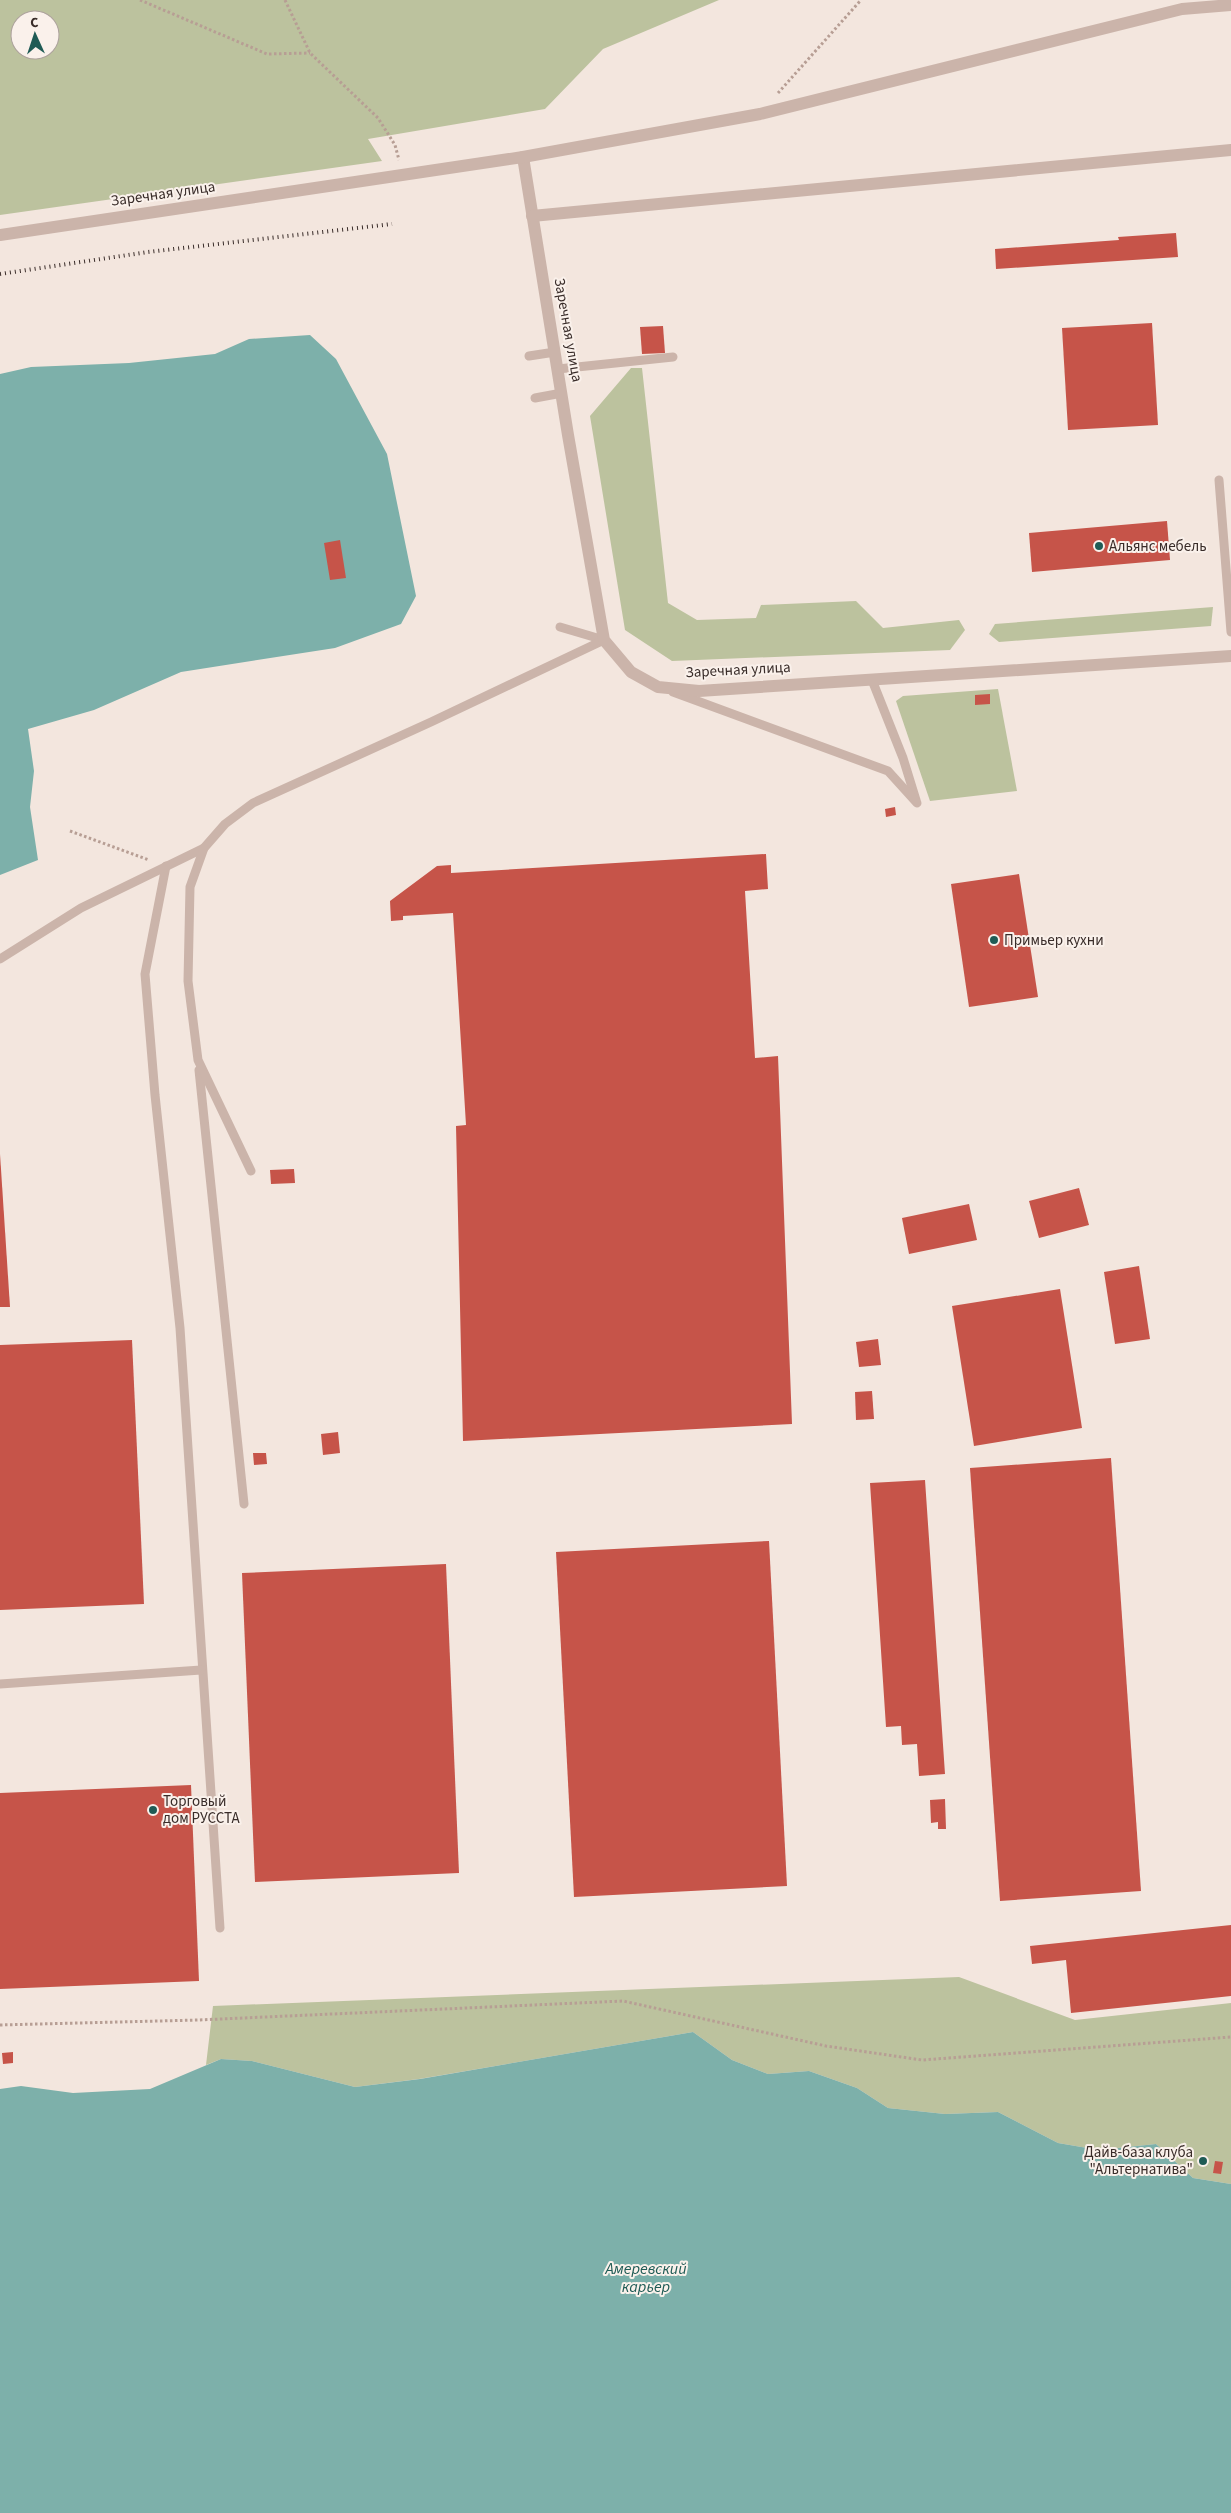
<svg xmlns="http://www.w3.org/2000/svg" width="1231" height="2513" font-family="'Source Sans 3',sans-serif">
  <style>
    .green { fill: #bcc29e; fill-rule: evenodd }
    .water { fill: #7db0aa }
    .building { fill: #c65449 }
    .lines { fill: none; stroke-linecap: round; stroke-linejoin: round }
    .path { stroke: #b79e94; stroke-width: 3; stroke-dasharray: 2.5 2.5; stroke-linecap: butt }
    .lane { stroke: #cbb4aa; stroke-width: 9 }
    .street { stroke: #cbb4aa; stroke-width: 12 }
    .rail { stroke: #392c29; stroke-width: 4; stroke-dasharray: 1 4; stroke-linecap: butt }
    .poi-dot { fill: #1f5b55; stroke: #faf1eb; stroke-width: 2 }
    .labels { text-anchor: middle; dominant-baseline: central; stroke-width: 4; stroke-linejoin: round; paint-order: stroke }
    .street-label { font-size: 15px; fill: #392c29; stroke: #faf1eb }
    .poi-label { font-size: 15px; fill: #392c29; stroke: #faf1eb; text-anchor: start }
    .water-label { font-size: 16px; font-style: italic; fill: #1f5b55; stroke: #faf1eb }
  </style>
  <rect width="100%" height="100%" fill="#f3e6de"/>
  <!-- green -->
  <g class="green">
    <path d="M0,0H719L603,49L545,109L368,139L382,161L0,215ZM20,20H50V50H20Z"/>
    <polygon points="631,368 642,368 668,603 697,620 756,618 761,605 856,601 883,628 959,620 965,630 950,650 672,661 625,630 590,416"/>
    <polygon points="1213,607 1211,626 999,642 989,634 995,624"/>
    <polygon points="998,689 1017,791 930,801 896,701 903,696"/>
    <polygon points="959,1977 1075,2020 1231,2003 1231,2184 1193,2178 1156,2144 1099,2150 1058,2143 998,2112 945,2114 888,2108 857,2088 809,2071 768,2074 732,2060 693,2032 419,2079 355,2087 252,2061 221,2059 206,2065 213,2006"/>
  </g>
  <!-- water -->
  <g class="water">
    <polygon points="310,335 336,359 387,454 416,596 401,624 335,648 181,672 94,710 28,729 34,771 30,807 38,860 0,875 0,374 31,367 129,363 215,354 249,339"/>
    <polygon points="693,2032 732,2060 768,2074 809,2071 857,2088 888,2108 945,2114 998,2112 1058,2143 1099,2150 1156,2144 1193,2178 1231,2184 1231,2513 0,2513 0,2089 21,2086 73,2093 150,2089 221,2059 252,2061 355,2087 420,2079"/>
  </g>
  <!-- building -->
  <g class="building">
    <polygon points="1176,233 1178,257 996,269 995,249 1119,240 1118,237"/>
    <polygon points="1152,323 1158,425 1068,430 1062,328"/>
    <polygon points="663,326 665,353 642,354 640,327"/>
    <polygon points="1167,521 1170,560 1032,572 1029,533"/>
    <polygon points="340,540 346,578 330,580 324,543"/>
    <polygon points="990,694 990,704 975,705 975,695"/>
    <polygon points="895,807 896,815 886,817 885,809"/>
    <polygon points="766,854 768,889 745,891 755,1058 778,1056 792,1424 463,1441 456,1126 466,1125 453,913 403,916 403,920 391,921 390,901 437,866 451,865 451,873"/>
    <polygon points="1019,874 1038,997 969,1007 951,884"/>
    <polygon points="0,1154 10,1307 0,1307"/>
    <polygon points="294,1169 295,1183 271,1184 270,1170"/>
    <polygon points="1079,1188 1089,1225 1039,1238 1029,1201"/>
    <polygon points="969,1204 977,1240 909,1254 902,1218"/>
    <polygon points="1139,1266 1150,1339 1115,1344 1104,1272"/>
    <polygon points="1060,1289 1082,1428 974,1446 952,1306"/>
    <polygon points="878,1339 881,1365 859,1367 856,1342"/>
    <polygon points="132,1340 144,1604 0,1610 0,1345"/>
    <polygon points="872,1391 874,1419 856,1420 855,1392"/>
    <polygon points="338,1432 340,1453 323,1455 321,1434"/>
    <polygon points="253,1453 266,1453 267,1464 254,1465"/>
    <polygon points="1111,1458 1141,1891 1000,1901 970,1468"/>
    <polygon points="925,1480 945,1774 919,1776 917,1744 902,1745 901,1726 886,1727 870,1483"/>
    <polygon points="769,1541 787,1886 574,1897 556,1552"/>
    <polygon points="446,1564 459,1873 255,1882 242,1573"/>
    <polygon points="191,1785 199,1981 0,1989 0,1793"/>
    <polygon points="945,1799 946,1829 938,1829 938,1822 931,1823 930,1800"/>
    <polygon points="1231,1925 1231,1996 1071,2013 1066,1960 1032,1964 1030,1946"/>
    <polygon points="13,2052 13,2063 3,2064 2,2053"/>
    <polygon points="1215,2161 1223,2162 1221,2174 1213,2173"/>
  </g>
  <g class="lines">
    <!-- path -->
    <g class="path">
      <polyline points="140,0 267,54 310,53"/>
      <polyline points="285,0 310,53 378,118 395,145 399,160"/>
      <polyline points="778,93 861,0"/>
      <polyline points="70,831 149,860"/>
      <polyline points="0,2025 198,2020 623,2001 826,2046 922,2060 1231,2037"/>
    </g>
    <!-- lane -->
    <g class="lane">
      <polyline points="529,356 555,352"/>
      <polyline points="558,369 673,357"/>
      <polyline points="535,398 562,393"/>
      <polyline points="1219,480 1231,632"/>
      <polyline points="560,627 604,640"/>
      <polyline points="872,680 903,758 916,800"/>
      <polyline points="673,692 888,771 917,803"/>
      <polyline points="166,866 145,974 155,1095 180,1328 220,1928"/>
      <polyline points="0,959 81,908 204,848"/>
      <polyline points="199,1070 244,1504"/>
      <polyline points="251,1171 198,1060 188,981 190,887 204,848 225,824 253,803 431,722 604,640"/>
      <polyline points="0,1684 201,1670"/>
    </g>
    <!-- street -->
    <g class="street">
      <polyline points="523,157 568,435 604,640 631,672 658,687 699,691 1231,656"/>
      <polyline points="532,216 1231,150"/>
      <polyline points="0,235 523,157 760,114 1182,9 1231,5"/>
    </g>
    <!-- rail -->
    <polyline class="rail" points="0,274 148,252 392,224"/>
  </g>
  <!-- markers -->
  <g class="poi-dot">
    <circle cx="1099" cy="546" r="5"/>
    <circle cx="994" cy="940" r="5"/>
    <circle cx="153" cy="1810" r="5"/>
    <circle cx="1203" cy="2161" r="5"/>
  </g>
  <g class="labels">
    <!-- street labels -->
    <g class="street-label">
      <text transform="translate(163 194) rotate(-8)">Заречная улица</text>
      <text transform="translate(568 330) rotate(80)">Заречная улица</text>
      <text transform="translate(738 670) rotate(-3)">Заречная улица</text>
    </g>
    <!-- poi labels -->
    <g class="poi-label">
      <text x="1109" y="546">Альянс мебель</text>
      <text x="1004" y="940">Примьер кухни</text>
      <text x="163" y="1801">Торговый<tspan x="163" dy="17">дом РУССТА</tspan></text>
      <text x="1193" y="2152" text-anchor="end">Дайв-база клуба<tspan x="1193" dy="17">"Альтернатива"</tspan></text>
    </g>
    <!-- water labels -->
    <g class="water-label">
      <text x="646" y="2269">Амеревский<tspan x="646" dy="18">карьер</tspan></text>
    </g>
  </g>
  <!-- north arrow -->
  <g transform="translate(35 35) rotate(357)"><circle r="24" fill="#faf1eb" stroke="#ada29d"/>
  <path d="M0-4L9 19L0 12L-9 19Z" fill="#1f5b55"/>
  <text y="-8" font-size="14" font-weight="bold" text-anchor="middle" fill="#392c29">С</text>
  </g>
</svg>
